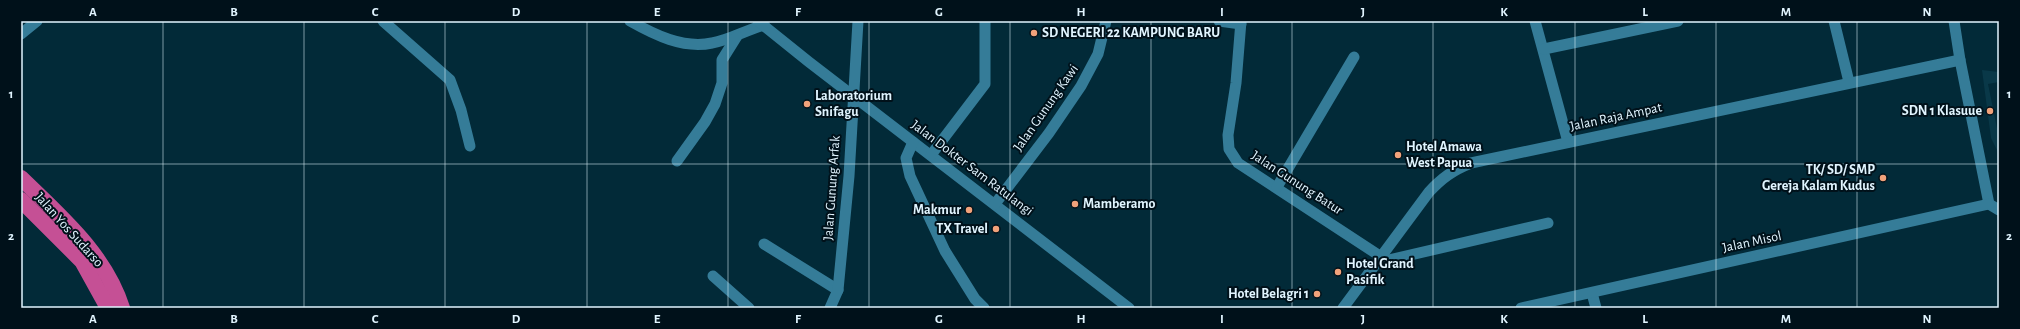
<svg xmlns="http://www.w3.org/2000/svg" width="2020" height="329" font-family="'Alegreya Sans',sans-serif">
  <style>
    .built { fill: #093848 }
    .lines { fill: none; stroke-linecap: round; stroke-linejoin: round }
    .minor { stroke: #357c98; stroke-width: 11 }
    .highway { stroke: #c55095; stroke-width: 16 }
    .grid { fill: none; stroke: #e1f5ff; stroke-width: 1; stroke-opacity: 0.55 }
    .poi-dot { fill: #f1a27b; stroke: #00111a; stroke-width: 1.5 }
    .labels { text-anchor: middle; dominant-baseline: central; stroke-width: 4; stroke-linejoin: round; paint-order: stroke }
    .poi-label { font-size: 14px; font-weight: bold; fill: #e1f5ff; stroke: #00111a; text-anchor: start }
    .street-label { font-size: 14px; fill: #e1f5ff; stroke: #00111a }
    .neatline { fill: none; stroke: #e1f5ff; stroke-width: 1.5 }
    .grid-label { font-size: 13px; text-anchor: middle; font-weight: bold; fill: #e1f5ff }
  </style>
  <rect width="100%" height="100%" fill="#022a38"/>
  <!-- built -->
  <polygon class="built" points="1982,70 1999,72 1999,82 1988,84 1999,138 1999,154 1991,138"/>
  <g class="lines">
    <!-- minor -->
    <g class="minor">
      <polyline points="383,21 450,80 461,110 470,146"/>
      <path d="M630,21C655,35 683,49 712,43C730,40 746,30 764,25"/>
      <polyline points="758,21 809,62 1129,308"/>
      <polyline points="1219,21 1241,24"/>
      <polyline points="1241,21 1236,83 1228,135 1229,149 1238,163 1380,256"/>
      <polyline points="1535,21 1568,142"/>
      <polyline points="1834,21 1849,82"/>
      <polyline points="1954,21 1960,60 1989,204 1999,210"/>
      <polyline points="21,34 37,21"/>
      <polyline points="1544,49 1678,21"/>
      <polyline points="913,142 906,158 910,176 945,251 975,299 984,308"/>
      <polyline points="931,155 985,84 985,21"/>
      <polyline points="677,161 705,122 715,104 722,83 722,60 737,36"/>
      <polyline points="1277,187 1354,57"/>
      <polyline points="995,204 1049,133 1081,86 1098,54 1106,21"/>
      <polyline points="764,244 838,290"/>
      <polyline points="1376,263 1548,223"/>
      <polyline points="713,276 749,308"/>
      <polyline points="1592,293 1596,308"/>
      <polyline points="830,308 838,290 849,176 858,21"/>
      <path d="M1343,308L1429,192C1442,178 1453,170 1471,163L1960,60"/>
      <polyline points="1521,308 1989,204"/>
    </g>
    <!-- highway -->
    <g class="highway">
      <path d="M21,178C60,216 105,254 122,308"/>
      <polyline points="21,200 82,261 108,308"/>
    </g>
  </g>
  <!-- grid -->
  <path class="grid" d="M163,21V308M304,21V308M445,21V308M587,21V308M728,21V308M869,21V308M1010,21V308M1151,21V308M1292,21V308M1433,21V308M1575,21V308M1716,21V308M1857,21V308M21,164H1999"/>
  <!-- markers -->
  <g class="poi-dot">
    <circle cx="1034" cy="33" r="4"/>
    <circle cx="807" cy="104" r="4"/>
    <circle cx="1990" cy="111" r="4"/>
    <circle cx="1398" cy="155" r="4"/>
    <circle cx="1883" cy="178" r="4"/>
    <circle cx="1075" cy="204" r="4"/>
    <circle cx="969" cy="210" r="4"/>
    <circle cx="996" cy="229" r="4"/>
    <circle cx="1338" cy="272" r="4"/>
    <circle cx="1317" cy="294" r="4"/>
  </g>
  <g class="labels">
    <!-- poi labels -->
    <g class="poi-label">
      <text x="1042" y="33">SD NEGERI 22 KAMPUNG BARU</text>
      <text x="815" y="96">Laboratorium<tspan x="815" dy="16">Snifagu</tspan></text>
      <text x="1982" y="111" text-anchor="end">SDN 1 Klasuue</text>
      <text x="1406" y="147">Hotel Amawa<tspan x="1406" dy="16">West Papua</tspan></text>
      <text x="1875" y="170" text-anchor="end">TK/ SD/ SMP<tspan x="1875" dy="16">Gereja Kalam Kudus</tspan></text>
      <text x="1083" y="204">Mamberamo</text>
      <text x="961" y="210" text-anchor="end">Makmur</text>
      <text x="988" y="229" text-anchor="end">TX Travel</text>
      <text x="1346" y="264">Hotel Grand<tspan x="1346" dy="16">Pasifik</tspan></text>
      <text x="1309" y="294" text-anchor="end">Hotel Belagri 1</text>
    </g>
    <!-- street labels -->
    <g class="street-label">
      <text transform="translate(1046 108) rotate(-55)">Jalan Gunung Kawi</text>
      <text transform="translate(1616 117) rotate(-12)">Jalan Raja Ampat</text>
      <text transform="translate(972 168) rotate(37)">Jalan Dokter Sam Ratulangi</text>
      <text transform="translate(1297 183) rotate(33)">Jalan Gunung Batur</text>
      <text transform="translate(832 188) rotate(-86)">Jalan Gunung Arfak</text>
      <text transform="translate(69 230) rotate(48)">Jalan Yos Sudarso</text>
      <text transform="translate(1752 242) rotate(-12)">Jalan Misol</text>
    </g>
  </g>
  <!-- border -->
  <rect width="2020" height="329" fill="none" stroke="#00111a" stroke-width="44"/>
  <rect x="22" y="22" width="1976" height="285" class="neatline"/>
  <g class="grid-label">
    <text x="93" y="16">A</text>
    <text x="234" y="16">B</text>
    <text x="375" y="16">C</text>
    <text x="516" y="16">D</text>
    <text x="657" y="16">E</text>
    <text x="798" y="16">F</text>
    <text x="939" y="16">G</text>
    <text x="1081" y="16">H</text>
    <text x="1222" y="16">I</text>
    <text x="1363" y="16">J</text>
    <text x="1504" y="16">K</text>
    <text x="1645" y="16">L</text>
    <text x="1786" y="16">M</text>
    <text x="1927" y="16">N</text>
    <text x="11" y="98">1</text>
    <text x="2009" y="98">1</text>
    <text x="11" y="240">2</text>
    <text x="2009" y="240">2</text>
    <text x="93" y="323">A</text>
    <text x="234" y="323">B</text>
    <text x="375" y="323">C</text>
    <text x="516" y="323">D</text>
    <text x="657" y="323">E</text>
    <text x="798" y="323">F</text>
    <text x="939" y="323">G</text>
    <text x="1081" y="323">H</text>
    <text x="1222" y="323">I</text>
    <text x="1363" y="323">J</text>
    <text x="1504" y="323">K</text>
    <text x="1645" y="323">L</text>
    <text x="1786" y="323">M</text>
    <text x="1927" y="323">N</text>
  </g>
</svg>
